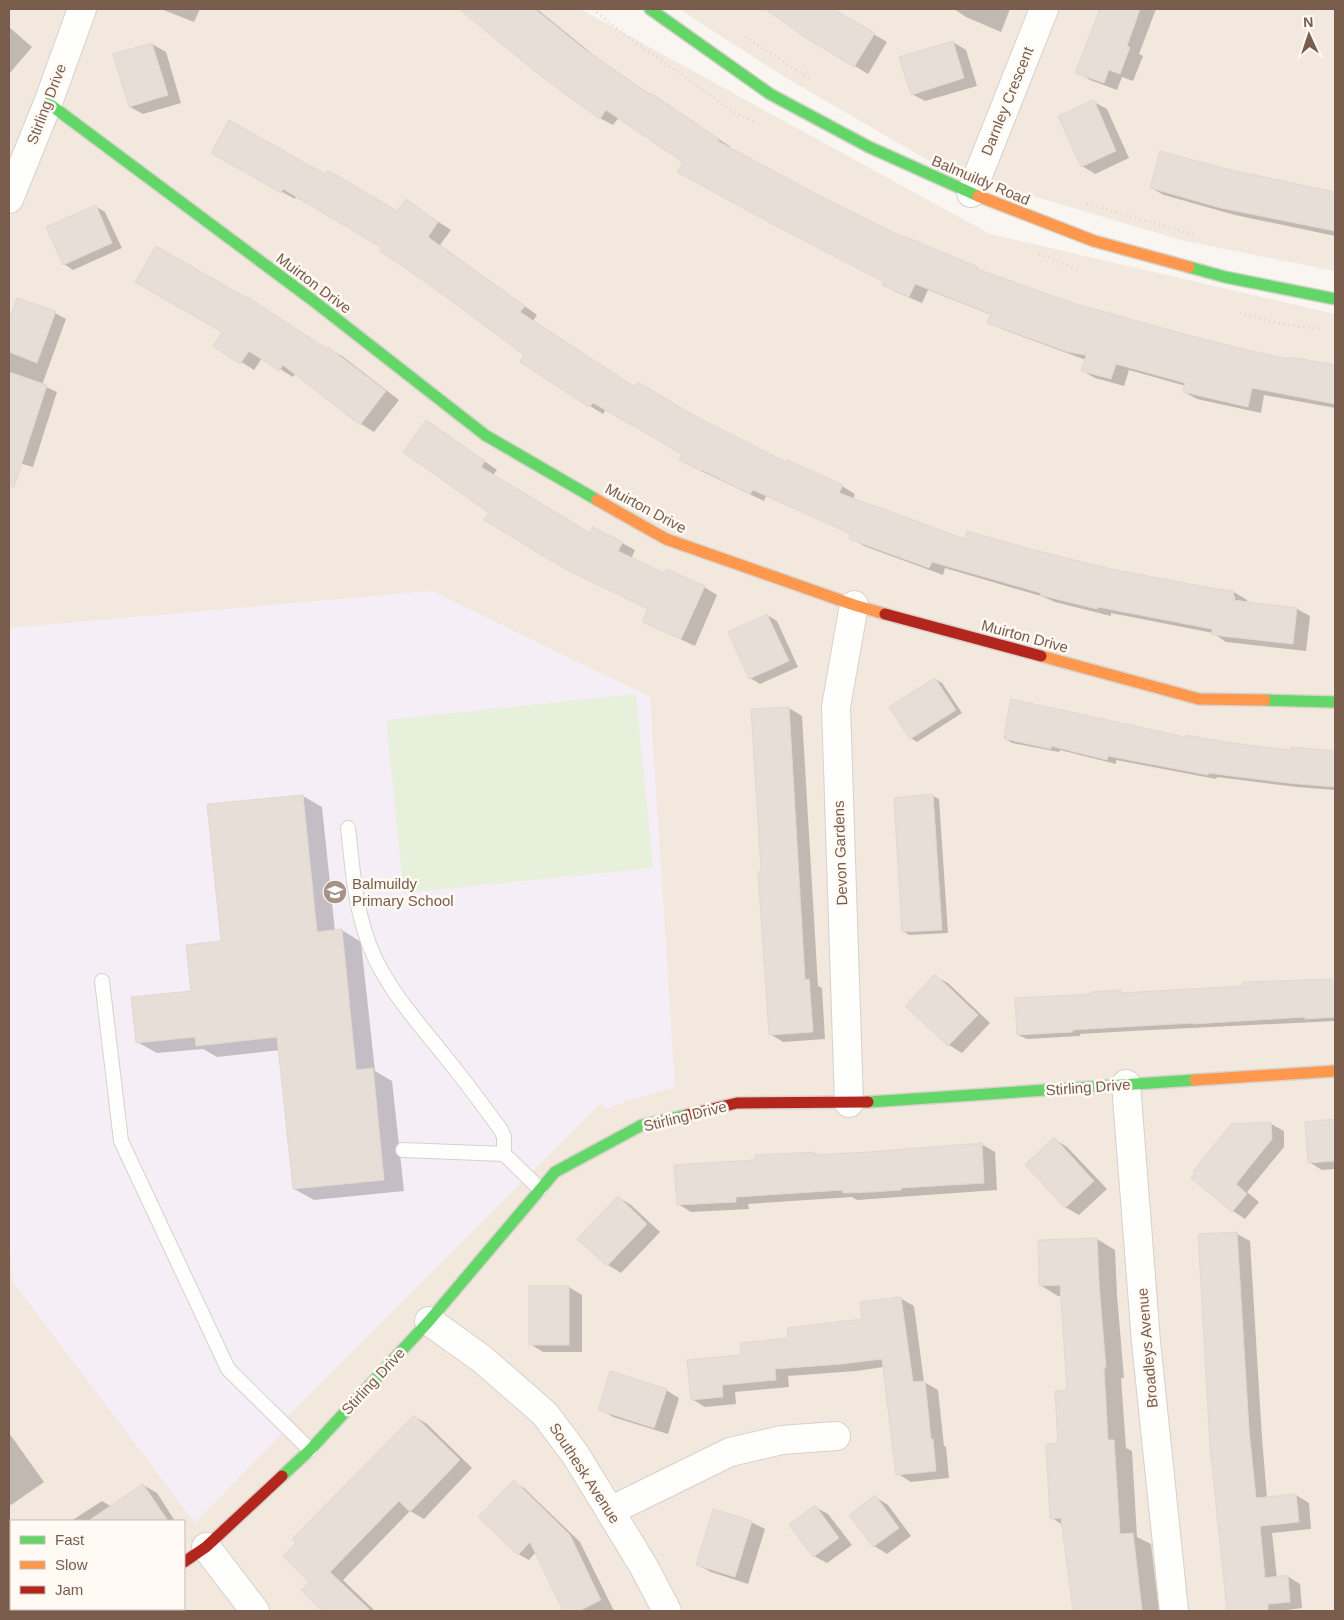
<svg xmlns="http://www.w3.org/2000/svg" width="1344" height="1620" font-family="Arial,sans-serif">
  <style>
    .residential { fill: #f2e8de; fill-rule: evenodd }
    .education { fill: #f6eef6 }
    .green { fill: #e7f0db }
    .shadow { fill: #0003; fill-rule: evenodd }
    .building { fill: #e6ded7; stroke: #e2d8d2 }
    .lines { fill: none; stroke-linecap: round; stroke-linejoin: round }
    .lane-casing { stroke: #d7d1cb; stroke-width: 16 }
    .street-casing { stroke: #d7d1cb; stroke-width: 30 }
    .fast-casing { stroke: #d9d2cb; stroke-width: 14 }
    .slow-casing { stroke: #d9d2cb; stroke-width: 14 }
    .jam-casing { stroke: #d9d2cb; stroke-width: 14 }
    .path { stroke: #dcd5d0; stroke-width: 3; stroke-dasharray: 1 4; stroke-linecap: butt }
    .lane { stroke: #fefefd; stroke-width: 14 }
    .street { stroke: #fefefd; stroke-width: 28 }
    .fast { stroke: #63d668; stroke-width: 11 }
    .slow { stroke: #ff974d; stroke-width: 11 }
    .jam { stroke: #b3261e; stroke-width: 11 }
    .labels { text-anchor: middle; dominant-baseline: central; stroke-width: 5; stroke-linejoin: round; paint-order: stroke }
    .street-label { font-size: 15px; fill: #7a5c4d; stroke: #fffaf3 }
    .poi-label { font-size: 15px; fill: #7a5c4d; stroke: #fffaf3; text-anchor: start }
  </style>
  <rect width="100%" height="100%" fill="#f9f5f0"/>
  <!-- residential -->
  <g class="residential">
    <path d="M9,9H580L990,234L1335,314V1611H9ZM11,1521H184V1609H11Z"/>
    <polygon points="679,9 1335,9 1335,271 1181,240 945,170 786,78"/>
  </g>
  <!-- education -->
  <polygon class="education" points="432,591 650,697 675,1087 627,1101 607,1109 601,1103 282,1422 286,1429 195,1523 13,1282 9,1239 9,628"/>
  <!-- green -->
  <polygon class="green" points="636,694 653,868 404,893 386,720"/>
  <!-- shadow -->
  <g class="shadow">
    <polygon points="161,9 200,9 194,22"/>
    <polygon points="468,9 537,9 596,57 651,95 731,147 730,149 822,198 904,239 905,237 986,273 1075,305 1246,352 1291,361 1292,358 1335,366 1335,408 1264,395 1261,413 1197,399 1184,392 1186,386 1129,370 1124,386 1095,378 1083,371 1086,360 1002,329 989,322 992,315 928,290 922,303 896,292 884,285 885,282 685,162 619,117 613,125 600,118 465,12"/>
    <polygon points="767,9 831,9 887,42 868,74 807,37"/>
    <polygon points="954,9 1010,9 1001,32 966,17"/>
    <polygon points="1100,9 1156,9 1139,54 1143,56 1133,81 1122,77 1117,90 1090,80 1077,72 1099,15 1098,14"/>
    <polygon points="9,27 32,47 9,74"/>
    <polygon points="953,42 966,50 977,86 925,101 912,94"/>
    <polygon points="152,44 166,52 181,103 143,114 130,107"/>
    <polygon points="1094,102 1107,109 1129,158 1095,174 1082,166"/>
    <path d="M212,153L326,176L398,213L406,201L451,230L440,245L537,315L533,321L635,388L787,463L842,486L855,494L853,499L966,540L1111,570L1234,592L1247,600V603L1297,609L1310,616L1306,651L1226,642L1213,633L1111,613V616L1055,602L1044,597L945,568L943,575L864,546L851,538L852,534L766,496L764,501L693,467L683,453L606,409L603,414L590,406L522,362L526,355L384,247L297,195L295,199ZM1232,596H1235L1234,606Z"/>
    <polygon points="1226,170 1335,193 1335,236 1235,215 1164,195 1151,188"/>
    <polygon points="95,206 105,212 122,248 73,270 64,264"/>
    <polygon points="18,299 55,313 66,319 42,385 57,392 33,467 15,462 9,473 9,325"/>
    <polygon points="215,345 327,350 328,348 342,356 399,400 374,432 361,424 296,373 293,377 262,358 254,370"/>
    <polygon points="427,421 497,470 493,475 591,535 622,543 635,550 631,559 664,575 704,587 717,595 695,646 644,622 649,609 490,512"/>
    <polygon points="767,615 777,621 798,667 760,684 750,678"/>
    <polygon points="935,679 942,683 962,713 917,742 911,738"/>
    <polygon points="1012,700 1186,738 1292,752 1292,748 1335,752 1335,790 1297,787 1217,777 1216,779 1116,760 1116,764 1060,750 1059,752 1012,743 1004,738"/>
    <polygon points="789,708 802,716 818,986 822,988 825,1039 783,1042 770,1034 763,873 752,711"/>
    <polygon points="303,796 322,807 335,931 342,930 361,942 375,1071 392,1081 404,1191 314,1200 294,1189 280,1050 217,1057 203,1049 157,1053 137,1042 192,992 222,942"/>
    <polygon points="933,796 939,799 948,933 909,935 903,931"/>
    <polygon points="935,976 948,983 990,1023 962,1053 949,1045"/>
    <polygon points="1335,980 1335,1021 1131,1031 1080,1034 1080,1036 1027,1039 1018,1035 1092,995 1120,991 1124,994 1244,988 1276,983"/>
    <polygon points="1335,1121 1335,1169 1322,1170 1309,1162 1307,1123"/>
    <polygon points="1271,1124 1284,1131 1284,1147 1247,1192 1259,1202 1245,1219 1233,1211 1192,1178"/>
    <polygon points="1054,1139 1067,1147 1107,1189 1079,1215 1065,1207"/>
    <polygon points="981,1144 995,1152 997,1190 857,1200 852,1197 748,1204 749,1209 691,1212 678,1204 814,1153 819,1156"/>
    <polygon points="618,1197 631,1205 660,1232 621,1273 608,1265 579,1239"/>
    <polygon points="1237,1234 1250,1241 1262,1438 1267,1498 1296,1495 1309,1503 1311,1529 1272,1533 1277,1578 1287,1576 1300,1584 1302,1608 1280,1611 1228,1611 1199,1236"/>
    <polygon points="1097,1239 1115,1250 1117,1295 1124,1378 1121,1378 1126,1448 1132,1451 1137,1537 1151,1544 1159,1611 1074,1611 1063,1525 1052,1518 1060,1444 1069,1391 1062,1296 1058,1296 1040,1285 1039,1241"/>
    <polygon points="530,1287 569,1287 582,1295 582,1352 543,1352 530,1344"/>
    <polygon points="900,1298 914,1306 924,1382 938,1390 944,1446 946,1447 949,1478 911,1482 898,1474 884,1367 856,1371 788,1376 789,1387 735,1392 736,1404 705,1407 692,1399 742,1356 790,1339 864,1320"/>
    <polygon points="666,1390 679,1398 668,1434 613,1417 600,1409"/>
    <polygon points="414,1416 427,1424 472,1468 424,1519 410,1511 343,1580 375,1611 324,1611 302,1590 311,1582"/>
    <polygon points="9,1433 44,1482 11,1505 9,1504"/>
    <polygon points="514,1482 524,1488 580,1542 614,1611 565,1611 536,1552 529,1560 518,1554"/>
    <polygon points="143,1485 157,1493 175,1521 71,1521 102,1501 112,1507"/>
    <polygon points="875,1497 888,1505 911,1536 887,1554 874,1546 851,1515"/>
    <polygon points="815,1507 828,1514 852,1545 827,1563 814,1556"/>
    <polygon points="751,1522 765,1529 748,1584 711,1572 698,1565"/>
  </g>
  <!-- building -->
  <g class="building">
    <polygon points="459,9 535,9 583,48 650,95 651,93 719,139 718,141 822,197 903,237 904,236 978,267 977,269 1076,304 1184,334 1246,350 1290,359 1291,357 1335,365 1335,404 1252,388 1248,407 1183,392 1185,383 1116,364 1111,379 1081,371 1086,355 1068,352 987,323 991,314 915,284 909,297 882,285 884,282 774,225 677,172 683,162 606,110 600,119 542,77"/>
    <polygon points="765,9 833,9 875,33 854,67 806,38"/>
    <polygon points="1100,9 1140,9 1127,46 1130,47 1120,74 1109,70 1104,83 1075,73"/>
    <polygon points="953,41 964,78 911,95 899,57"/>
    <polygon points="152,43 168,95 129,107 113,54"/>
    <polygon points="1094,100 1116,151 1081,167 1058,116"/>
    <polygon points="229,120 325,174 328,170 397,211 406,199 438,222 428,237 525,306 520,312 635,387 638,382 697,417 786,462 787,460 843,485 839,493 965,539 967,531 1034,550 1111,569 1216,589 1234,591 1233,600 1297,608 1293,644 1212,635 1212,629 1098,607 1097,609 1068,602 1040,595 1041,593 932,562 929,568 849,539 851,534 753,490 750,494 702,470 701,471 679,460 682,454 593,403 589,407 520,362 524,355 431,286 380,251 382,248 283,189 281,193 211,153"/>
    <polygon points="1160,151 1226,169 1335,192 1335,231 1221,208 1150,188"/>
    <polygon points="96,205 112,243 63,265 46,227"/>
    <polygon points="156,246 245,297 246,296 327,349 328,347 386,391 360,425 283,365 279,371 249,351 240,364 213,346 222,332 135,282"/>
    <polygon points="17,298 56,311 37,363 9,352 9,321"/>
    <polygon points="9,372 47,385 14,487 9,486"/>
    <polygon points="426,420 485,461 481,467 590,533 593,527 623,542 618,551 664,573 666,569 705,586 681,639 642,622 648,609 563,568 484,520 489,513 403,452"/>
    <polygon points="767,614 789,661 749,679 728,632"/>
    <polygon points="935,678 956,710 910,739 889,707"/>
    <polygon points="1011,699 1185,737 1186,735 1225,742 1290,750 1291,747 1335,751 1335,787 1288,783 1208,773 1208,775 1108,756 1107,760 1051,746 1051,749 1005,739 1005,728"/>
    <polygon points="789,707 805,980 809,979 813,1032 769,1035 758,872 761,871 751,709"/>
    <polygon points="933,794 942,930 902,932 894,798"/>
    <polygon points="303,795 317,932 342,929 356,1070 373,1068 384,1180 293,1189 277,1037 196,1046 195,1037 136,1043 131,997 191,991 186,945 221,941 207,804"/>
    <polygon points="935,974 978,1015 948,1046 905,1006"/>
    <polygon points="1335,979 1335,1017 1305,1019 1305,1017 1193,1024 1193,1023 1122,1027 1072,1030 1073,1032 1017,1035 1015,998 1091,994 1091,992 1121,990 1121,993 1243,986 1243,982"/>
    <polygon points="1335,1119 1335,1161 1308,1163 1305,1122"/>
    <polygon points="1271,1122 1272,1139 1236,1184 1247,1194 1232,1212 1191,1178 1195,1172 1193,1171 1231,1124"/>
    <polygon points="1054,1137 1094,1181 1065,1208 1025,1165"/>
    <polygon points="982,1143 984,1183 901,1188 901,1190 872,1192 843,1193 842,1190 736,1197 736,1202 677,1205 674,1165 755,1160 755,1155 814,1152 814,1155 869,1152"/>
    <polygon points="618,1196 647,1224 607,1266 577,1239"/>
    <polygon points="1237,1232 1249,1430 1256,1498 1296,1494 1299,1522 1260,1526 1265,1578 1288,1575 1290,1602 1268,1604 1268,1611 1227,1611 1210,1447 1198,1234"/>
    <polygon points="1097,1238 1099,1284 1106,1368 1104,1368 1108,1440 1114,1440 1120,1534 1133,1533 1142,1610 1129,1611 1073,1611 1061,1518 1050,1519 1046,1444 1058,1443 1055,1391 1067,1390 1060,1285 1039,1286 1038,1240"/>
    <rect x="529" y="1286" width="40" height="59"/>
    <polygon points="901,1297 913,1382 925,1381 931,1439 933,1439 936,1471 896,1475 882,1359 842,1364 775,1369 776,1380 722,1385 723,1397 691,1400 687,1360 741,1355 740,1343 788,1338 787,1328 862,1319 860,1302"/>
    <polygon points="610,1371 667,1389 654,1428 598,1410"/>
    <polygon points="414,1415 460,1460 410,1512 399,1501 330,1572 371,1611 322,1611 301,1590 309,1582 283,1556 296,1543 292,1539"/>
    <polygon points="514,1480 570,1535 601,1600 579,1611 563,1611 530,1542 518,1555 478,1517"/>
    <polygon points="143,1484 168,1521 88,1521"/>
    <polygon points="875,1495 899,1528 873,1547 849,1515"/>
    <polygon points="815,1505 839,1538 813,1557 789,1525"/>
    <polygon points="713,1509 752,1521 735,1577 696,1565"/>
  </g>
  <g class="lines">
    <!-- lane casing -->
    <g class="lane-casing">
      <g id="lane">
        <path d="M348,828C352,862 354,896 364,929C378,979 412,1015 443,1054C463,1078 482,1104 501,1130L504,1137V1154"/>
        <polyline points="102,981 121,1141 228,1369 310,1450"/>
        <polyline points="403,1150 504,1154 540,1189"/>
      </g>
    </g>
    <!-- street casing -->
    <g class="street-casing">
      <g id="street">
        <polyline points="971,193 1044,9"/>
        <polyline points="9,199 48,103 82,9"/>
        <polyline points="1126,1084 1146,1342 1174,1611"/>
        <polyline points="849,1103 836,707 854,605"/>
        <polyline points="429,1321 482,1359 545,1414 575,1454 610,1511 644,1567 667,1611"/>
        <polyline points="610,1511 730,1452 782,1440 836,1436"/>
        <polyline points="206,1547 255,1611"/>
        <polyline points="9,1605 12,1611"/>
        <polyline points="109,1611 113,1609"/>
      </g>
    </g>
    <!-- fast casing -->
    <g class="fast-casing">
      <g id="fast">
        <polyline points="650,9 770,94 869,147 978,196"/>
        <polyline points="48,103 311,299 485,435 597,500"/>
        <polyline points="1189,267 1225,277 1335,299"/>
        <polyline points="1265,700 1335,702"/>
        <polyline points="868,1102 1195,1080"/>
        <polyline points="282,1476 310,1450 429,1321 555,1172 642,1125 687,1115"/>
      </g>
    </g>
    <!-- slow casing -->
    <g class="slow-casing">
      <g id="slow">
        <polyline points="978,196 1094,241 1189,267"/>
        <polyline points="597,500 666,539 854,605 885,614"/>
        <polyline points="1041,656 1199,699 1265,700"/>
        <polyline points="1195,1080 1335,1071"/>
      </g>
    </g>
    <!-- jam casing -->
    <g class="jam-casing">
      <g id="jam">
        <polyline points="885,614 1041,656"/>
        <polyline points="687,1115 737,1103 868,1102"/>
        <polyline points="184,1562 206,1547 282,1476"/>
      </g>
    </g>
    <!-- path -->
    <g class="path">
      <polyline points="593,9 617,29 734,112 757,123"/>
      <polyline points="745,37 811,79"/>
      <polyline points="1087,204 1196,235"/>
      <polyline points="1039,254 1077,269"/>
      <polyline points="1240,313 1281,324 1320,329"/>
    </g>
    <!-- lane -->
    <use href="#lane" class="lane"/>
    <!-- street -->
    <use href="#street" class="street"/>
    <!-- fast -->
    <use href="#fast" class="fast"/>
    <!-- slow -->
    <use href="#slow" class="slow"/>
    <!-- jam -->
    <use href="#jam" class="jam"/>
  </g>
  <!-- icons -->
  <defs>
    <g id="school-disc" transform="scale(1.25)"><circle r="9.5" fill="#a69286" stroke="#fffaf3"/><path d="M0-5L7-2L0 1L-7-2ZM-4 1L0 2.5L4 1V4Q0 6-4 4Z" fill="#fff"/></g>
  </defs>
  <g fill-rule="evenodd">
    <use href="#school-disc" x="335" y="892"/>
  </g>
  <g class="labels">
    <!-- street labels -->
    <g class="street-label">
      <text transform="translate(1007 101) rotate(-68)">Darnley Crescent</text>
      <text transform="translate(46 104) rotate(-69)">Stirling Drive</text>
      <text transform="translate(981 180) rotate(23)">Balmuildy Road</text>
      <text transform="translate(314 283) rotate(37)">Muirton Drive</text>
      <text transform="translate(646 508) rotate(28)">Muirton Drive</text>
      <text transform="translate(1025 636) rotate(15)">Muirton Drive</text>
      <text transform="translate(840 853) rotate(-92)">Devon Gardens</text>
      <text transform="translate(1088 1087) rotate(-4)">Stirling Drive</text>
      <text transform="translate(685 1116) rotate(-14)">Stirling Drive</text>
      <text transform="translate(1147 1348) rotate(-95)">Broadleys Avenue</text>
      <text transform="translate(373 1381) rotate(-47)">Stirling Drive</text>
      <text transform="translate(585 1473) rotate(57)">Southesk Avenue</text>
    </g>
    <!-- poi labels -->
    <g class="poi-label">
      <text x="352" y="883">Balmuildy<tspan x="352" dy="17">Primary School</tspan></text>
    </g>
  </g>
  <!-- border -->
  <rect width="1344" height="1620" fill="none" stroke="#7a5c4d" stroke-width="20"/>
  <!-- legend -->
  <rect x="10" y="1520" width="175" height="90" fill="#fffaf3" stroke="#cabbb1"/>
  <rect x="20" y="1536" width="25" height="8" fill="#63d668" stroke="#cabbb1"/>
  <text x="55" y="1545" font-size="15" fill="#7a5c4d">Fast</text>
  <rect x="20" y="1561" width="25" height="8" fill="#ff974d" stroke="#cabbb1"/>
  <text x="55" y="1570" font-size="15" fill="#7a5c4d">Slow</text>
  <rect x="20" y="1586" width="25" height="8" fill="#b3261e" stroke="#cabbb1"/>
  <text x="55" y="1595" font-size="15" fill="#7a5c4d">Jam</text>
  <!-- north arrow -->
  <g transform="translate(1309 35) rotate(357)" stroke="#fffaf3" stroke-width="4" paint-order="stroke">
  <path d="M0-4L9 19L0 12L-9 19Z" fill="#7a5c4d"/>
  <text y="-8" font-size="14" font-weight="bold" text-anchor="middle" fill="#7a5c4d">N</text>
  </g>
</svg>
